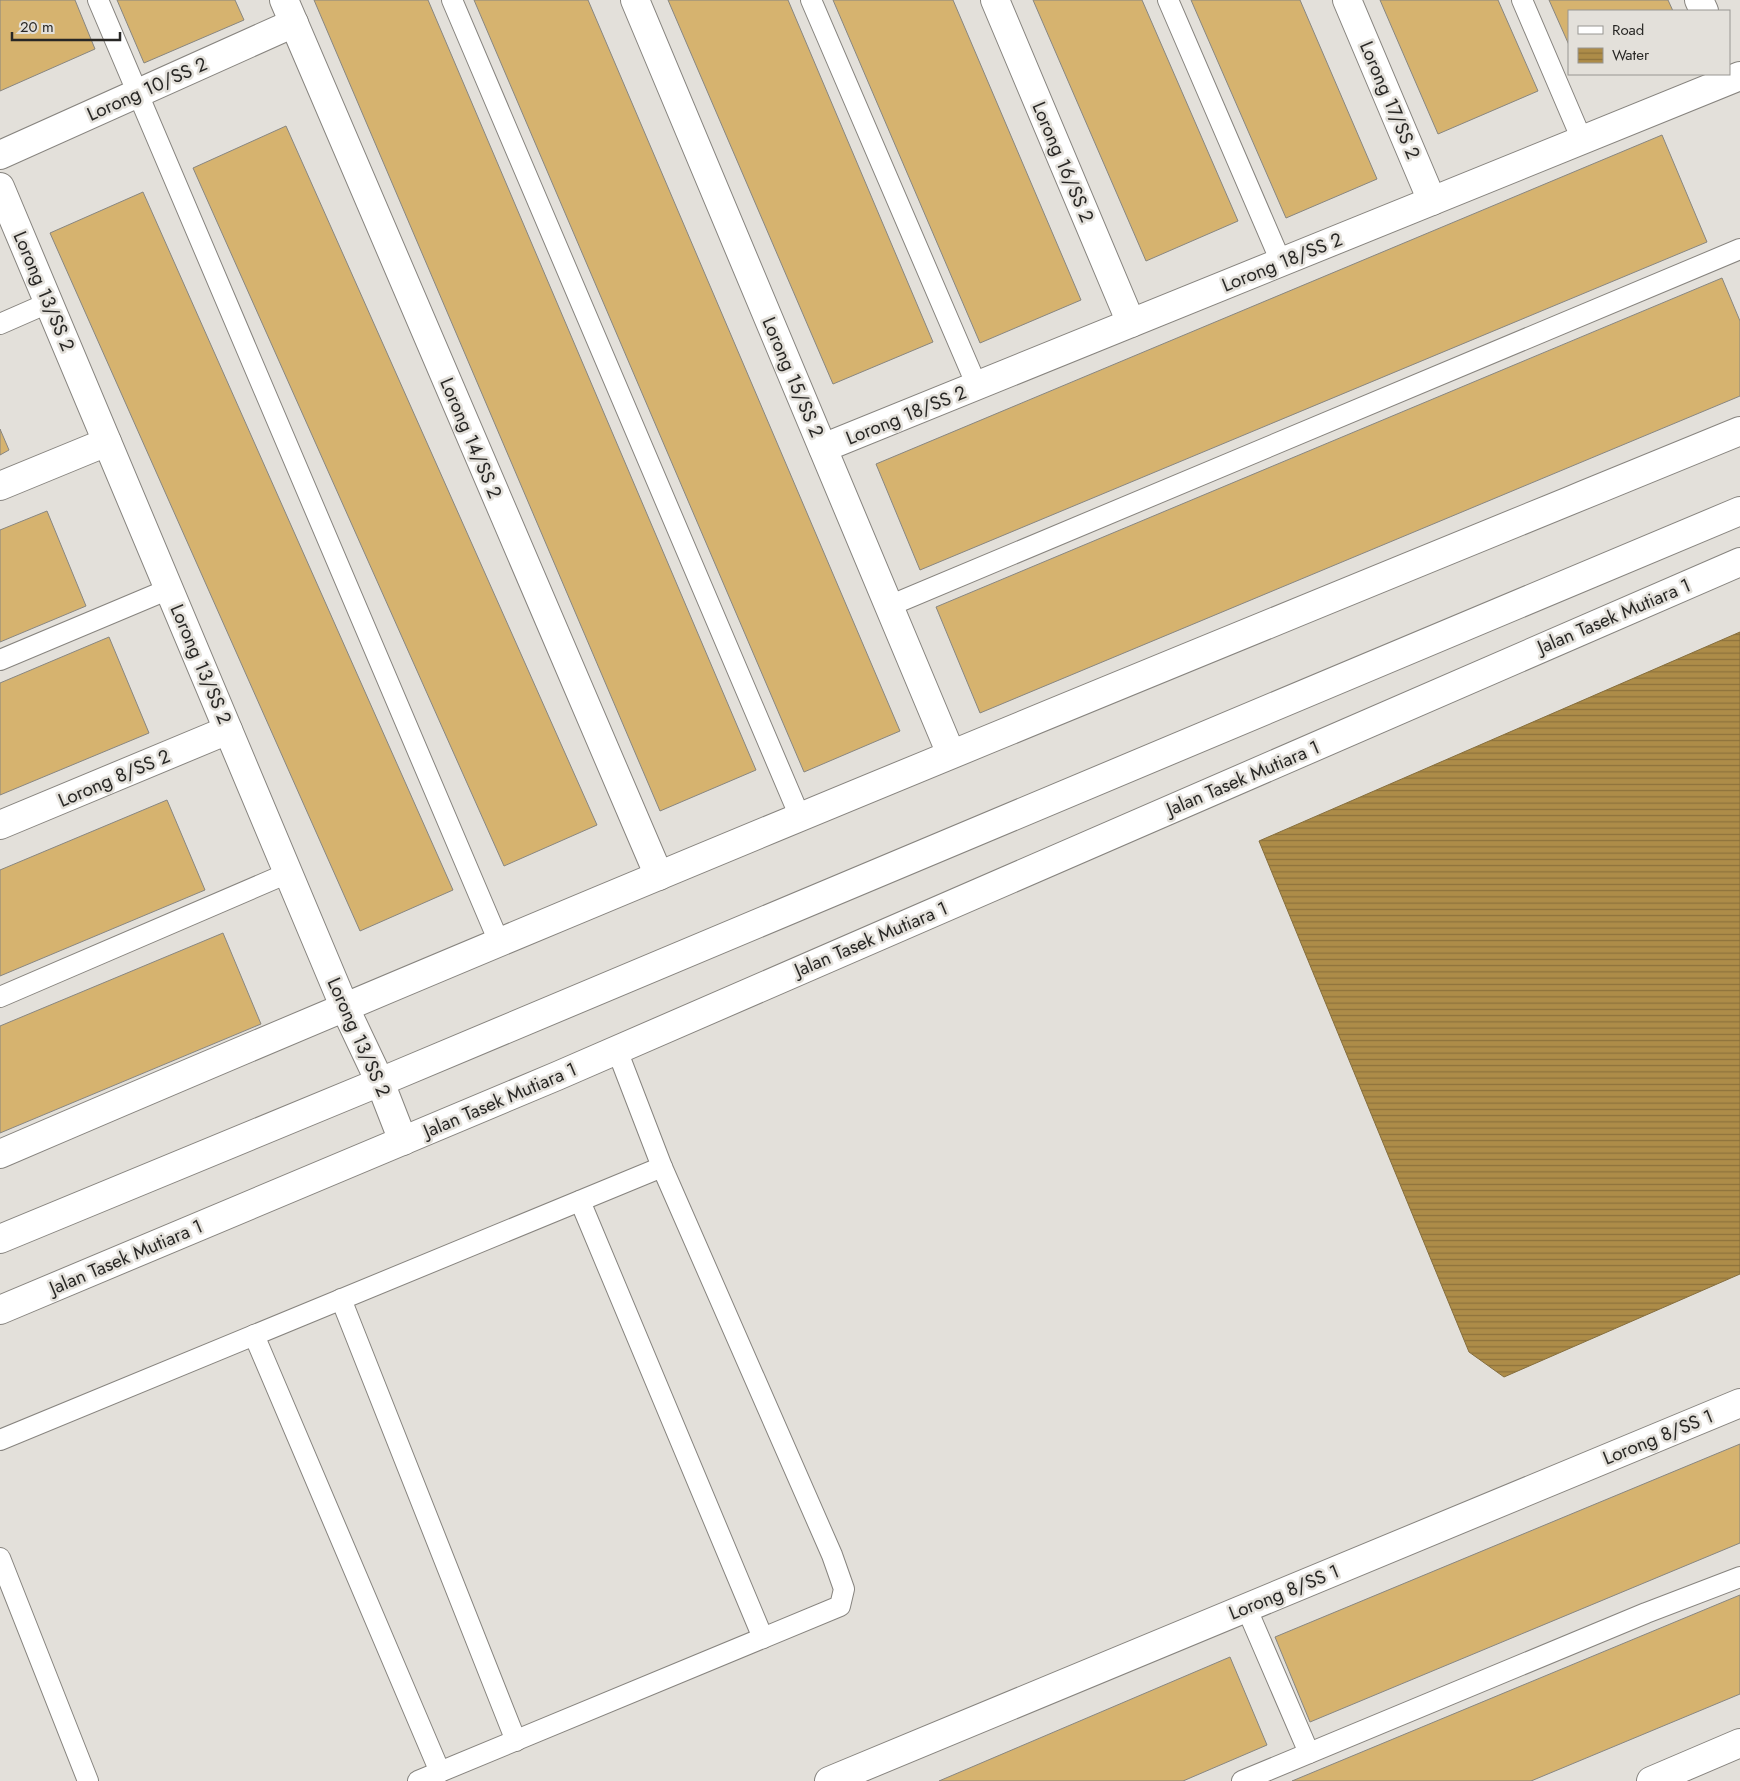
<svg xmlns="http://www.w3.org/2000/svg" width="1740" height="1781" font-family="Jost,sans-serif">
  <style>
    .water { fill: url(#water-rules); stroke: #856e3e }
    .building { fill: #d6b36f; stroke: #888680 }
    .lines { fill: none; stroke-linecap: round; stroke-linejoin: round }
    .service-casing { stroke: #87847f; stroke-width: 22 }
    .minor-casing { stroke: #87847f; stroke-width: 30 }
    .tertiary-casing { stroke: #87847f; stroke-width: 30 }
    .service { stroke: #fff; stroke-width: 20 }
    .minor { stroke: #fff; stroke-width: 28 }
    .tertiary { stroke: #fff; stroke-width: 28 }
    .labels { text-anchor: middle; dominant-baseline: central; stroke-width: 5; stroke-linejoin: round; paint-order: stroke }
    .street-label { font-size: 19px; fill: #282725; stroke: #e3e0da }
  </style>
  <defs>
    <pattern id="water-rules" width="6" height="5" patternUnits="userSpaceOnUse" patternTransform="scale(1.25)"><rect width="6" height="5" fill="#ad8c48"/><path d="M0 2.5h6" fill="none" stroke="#8d723c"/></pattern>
  </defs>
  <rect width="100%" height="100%" fill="#e3e0da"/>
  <!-- water -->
  <polygon class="water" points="1740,632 1740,1274 1504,1377 1469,1352 1259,841"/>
  <!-- building -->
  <g class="building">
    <polygon points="0,0 75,0 95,49 0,91"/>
    <polygon points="117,0 235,0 244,20 144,63"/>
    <polygon points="314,0 428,0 756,770 660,811"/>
    <polygon points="474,0 588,0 900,731 804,772"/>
    <polygon points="668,0 788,0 933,342 833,384"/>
    <polygon points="833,0 953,0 1081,300 980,343"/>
    <polygon points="1033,0 1142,0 1238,221 1146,261"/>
    <polygon points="1191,0 1300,0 1377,179 1286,218"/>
    <polygon points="1380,0 1498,0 1538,91 1438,134"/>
    <polygon points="1549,0 1668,0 1673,11 1569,11 1569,45"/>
    <polygon points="286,126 597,825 504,866 193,168"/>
    <polygon points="1662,135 1707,242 920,570 876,464"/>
    <polygon points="143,192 453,890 360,931 50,233"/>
    <polygon points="1722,278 1740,321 1740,396 980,713 936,607"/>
    <polygon points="0,429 9,450 0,455"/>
    <polygon points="47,511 86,606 0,642 0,530"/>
    <polygon points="109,637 149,733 0,795 0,683"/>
    <polygon points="167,800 205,890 0,976 0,870"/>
    <polygon points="223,933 261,1024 0,1133 0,1026"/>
    <polygon points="1740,1444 1740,1543 1310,1722 1275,1637"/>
    <polygon points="1740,1595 1740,1694 1531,1781 1292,1781"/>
    <polygon points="1230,1657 1267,1745 1183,1781 939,1781"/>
  </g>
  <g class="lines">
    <!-- service casing -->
    <g class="service-casing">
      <g id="service">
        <polyline points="98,0 499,942"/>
        <polyline points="452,0 800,817"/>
        <polyline points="811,0 977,386"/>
        <polyline points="1168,0 1281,262"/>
        <polyline points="1522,0 1582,140"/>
        <polyline points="0,324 48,303"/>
        <polyline points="889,606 1740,249"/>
        <polyline points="0,660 169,589"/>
        <polyline points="0,997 288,873"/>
        <polyline points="580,1201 763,1638"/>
        <polyline points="341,1299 516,1741"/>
        <polyline points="254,1335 440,1772"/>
        <polyline points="0,1440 662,1167"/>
        <polyline points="0,1558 88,1781"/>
        <polyline points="1246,1607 1309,1753"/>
        <polyline points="418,1781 840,1606 844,1589 832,1555 662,1167 617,1050"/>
        <polyline points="1242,1781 1646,1613 1740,1577"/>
      </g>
    </g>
    <!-- minor casing -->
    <g class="minor-casing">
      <g id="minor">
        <polyline points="284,0 659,876"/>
        <polyline points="635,0 951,754"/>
        <polyline points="995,0 1131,323"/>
        <polyline points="1347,0 1432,201"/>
        <polyline points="1699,0 1704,11"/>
        <polyline points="0,155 294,23"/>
        <polyline points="0,187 344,1006 380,1082 403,1141"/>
        <polyline points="823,448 1740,76"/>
        <polyline points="0,486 107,442"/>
        <polyline points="0,825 228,730"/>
        <path d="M0,1154C577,906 1159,669 1740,431"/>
        <polyline points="829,1781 1740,1403"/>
        <polyline points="1651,1781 1740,1743"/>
      </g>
    </g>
    <!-- tertiary casing -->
    <g class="tertiary-casing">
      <g id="tertiary">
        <polyline points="0,1239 380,1082 1740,511"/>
        <polyline points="0,1310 557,1076 1740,562"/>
      </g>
    </g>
    <!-- service -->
    <use href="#service" class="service"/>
    <!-- minor -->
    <use href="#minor" class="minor"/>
    <!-- tertiary -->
    <use href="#tertiary" class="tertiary"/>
  </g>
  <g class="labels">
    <!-- street labels -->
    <g class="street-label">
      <text transform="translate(147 89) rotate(-24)">Lorong 10/SS 2</text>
      <text transform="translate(1390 100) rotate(67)">Lorong 17/SS 2</text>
      <text transform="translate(1063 162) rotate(67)">Lorong 16/SS 2</text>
      <text transform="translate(1282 262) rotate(-22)">Lorong 18/SS 2</text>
      <text transform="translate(44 291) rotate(67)">Lorong 13/SS 2</text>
      <text transform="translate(793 377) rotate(67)">Lorong 15/SS 2</text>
      <text transform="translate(906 415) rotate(-22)">Lorong 18/SS 2</text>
      <text transform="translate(471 438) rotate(67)">Lorong 14/SS 2</text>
      <text transform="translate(1614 616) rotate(-23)">Jalan Tasek Mutiara 1</text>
      <text transform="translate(201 664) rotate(67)">Lorong 13/SS 2</text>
      <text transform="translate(114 778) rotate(-23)">Lorong 8/SS 2</text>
      <text transform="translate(1243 778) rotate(-23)">Jalan Tasek Mutiara 1</text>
      <text transform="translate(871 939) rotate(-23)">Jalan Tasek Mutiara 1</text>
      <text transform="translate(359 1037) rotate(66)">Lorong 13/SS 2</text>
      <text transform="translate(500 1100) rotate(-23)">Jalan Tasek Mutiara 1</text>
      <text transform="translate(126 1257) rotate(-23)">Jalan Tasek Mutiara 1</text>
      <text transform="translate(1658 1437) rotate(-22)">Lorong 8/SS 1</text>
      <text transform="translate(1284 1592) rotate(-22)">Lorong 8/SS 1</text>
    </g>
  </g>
  <!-- legend -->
  <rect x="1568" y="10" width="162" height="65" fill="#e3e0da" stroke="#989692"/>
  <rect x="1578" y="26" width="25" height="8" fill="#ffffff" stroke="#989692"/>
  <text x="1612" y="35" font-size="15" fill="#282725">Road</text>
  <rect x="1578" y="48" width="25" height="15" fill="url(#water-rules)" stroke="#989692"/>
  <text x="1612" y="60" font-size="15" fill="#282725">Water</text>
  <!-- scale -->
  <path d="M12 32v8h108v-8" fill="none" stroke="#282725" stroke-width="2.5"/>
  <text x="20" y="32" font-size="15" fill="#282725" stroke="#e3e0da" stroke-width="4" paint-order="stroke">20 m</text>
</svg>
